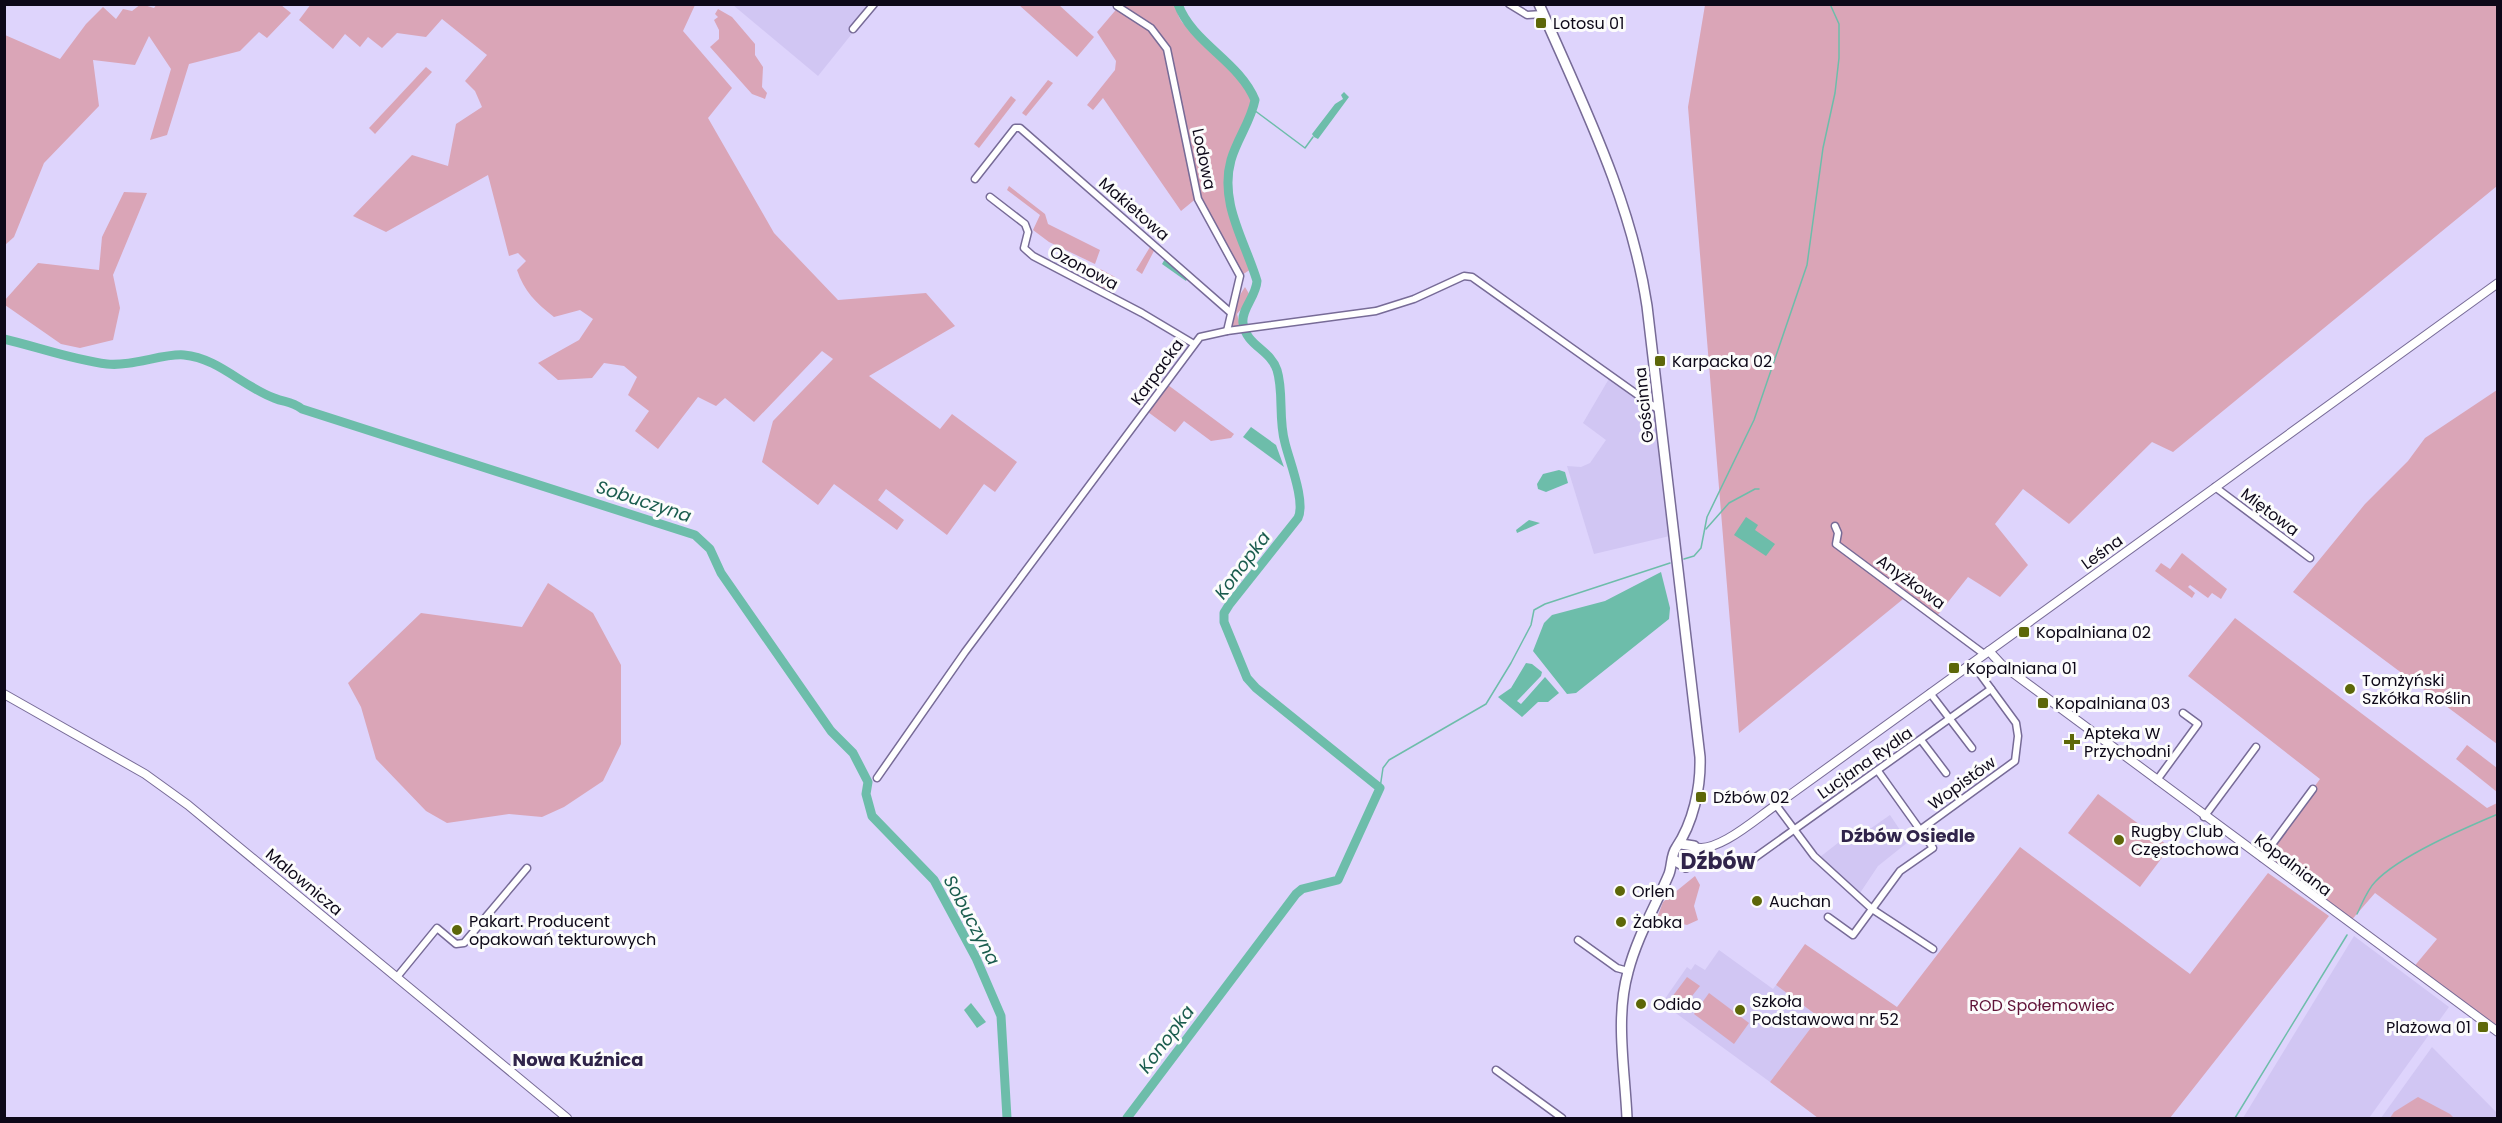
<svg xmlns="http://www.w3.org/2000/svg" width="2502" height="1123" font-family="Poppins,sans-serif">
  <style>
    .built { fill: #d1c6f3 }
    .green { fill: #daa5b7 }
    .water { fill: #6dbdaa }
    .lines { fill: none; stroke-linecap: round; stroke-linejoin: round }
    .stream { stroke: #6dbdaa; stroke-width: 1.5 }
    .river { stroke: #6dbdaa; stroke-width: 9 }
    .minor-casing { stroke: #776b97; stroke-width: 9 }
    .tertiary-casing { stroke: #776b97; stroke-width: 10 }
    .secondary-casing { stroke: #776b97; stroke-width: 12 }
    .minor { stroke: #fff; stroke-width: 6 }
    .tertiary { stroke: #fff; stroke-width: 8 }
    .secondary { stroke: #fff; stroke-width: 9 }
    .poi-dot { fill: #5d6709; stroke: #fcfcfc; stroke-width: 2 }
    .labels { text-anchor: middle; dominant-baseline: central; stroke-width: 6; stroke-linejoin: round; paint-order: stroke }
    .poi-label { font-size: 16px; fill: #0d0818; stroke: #fcfcfc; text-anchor: start }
    .street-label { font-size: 16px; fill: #0d0818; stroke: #fcfcfc }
    .park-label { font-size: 16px; fill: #601338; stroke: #fcfcfc }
    .water-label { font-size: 18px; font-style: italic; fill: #1a5c4e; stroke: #fcfcfc }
    .neighbourhood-label { font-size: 18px; font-weight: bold; fill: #30244a; stroke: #fcfcfc }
    .district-label { font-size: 22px; font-weight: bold; fill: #30244a; stroke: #fcfcfc }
  </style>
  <rect width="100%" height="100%" fill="#ded4fc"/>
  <!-- built -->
  <g class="built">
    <polygon points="733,5 875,5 818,76"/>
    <polygon points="1610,377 1659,410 1674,535 1594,554 1567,466 1581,467 1590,463 1606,440 1583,423"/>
    <polygon points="1890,815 1908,842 1878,866 1860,893 1820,857 1852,832 1860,836"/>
    <polygon points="2354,936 2449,1007 2369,1118 2243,1118"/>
    <polygon points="1719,950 1773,989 1776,985 1819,1017 1770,1082 1662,1003 1687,967 1691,970 1695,964 1705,970"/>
    <polygon points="2432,1047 2498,1114 2497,1118 2381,1118"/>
  </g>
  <!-- green -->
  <g class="green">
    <polygon points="141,4 154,8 157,4 281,5 291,13 267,38 259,32 240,51 189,64 167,135 150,140 171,69 149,36 135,65 93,60 99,106 44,163 14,237 5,245 5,35 60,59 86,24 103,7 116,19 123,9 132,11"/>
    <path d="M311,4L695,5L683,31L732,88L708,118L774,233L838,300L926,293L955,326L869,376L940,429L952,414L1017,462L995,492L984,484L947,535L886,489L878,500L904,520L897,530L834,484L818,505L762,462L773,421L833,359L822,351L754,422L725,398L716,406L698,397L658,449L635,431L649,411L628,395L637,377L624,366L604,363L592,378L558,380L538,363L579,340L593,319L580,310L554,317C536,303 524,291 517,270L526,261L518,253L509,256L488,175L386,232L353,216L412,155L448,166L456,124L482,107L475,91L465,81L487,55L442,19L426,37L397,33L382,48L368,37L360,47L345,34L333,49L299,20Z"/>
    <polygon points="1019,5 1059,5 1094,37 1077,57"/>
    <path d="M1120,5H1175C1177,10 1178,17 1182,22C1197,42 1245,72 1252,95C1257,110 1225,158 1224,181C1223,206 1242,246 1251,269L1242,275L1198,197L1181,211L1103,98L1093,110L1087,105L1115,70L1116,61L1097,32Z"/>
    <polygon points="1705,5 2497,5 2497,186 2173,452 2152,442 2069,524 2023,489 1995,524 2028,565 2000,597 1968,577 1937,616 1908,595 1739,733 1688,107"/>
    <polygon points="718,9 732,17 755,44 755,55 763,67 762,87 767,93 765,99 752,94 710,47 719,39 719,30 714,20 718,17 715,14"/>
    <polygon points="426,67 432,72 375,134 369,128"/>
    <polygon points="1048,80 1053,83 1026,116 1022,113"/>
    <polygon points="1011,96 1016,100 979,148 974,144"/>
    <polygon points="1009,186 1045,214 1048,224 1100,250 1095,264 1049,242 1033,230 1040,215 1007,190"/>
    <polygon points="124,192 147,193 113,275 120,308 113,340 80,348 61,344 5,305 5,300 38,263 99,270 102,237"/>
    <polygon points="1143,236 1156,247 1142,274 1136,270 1150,247 1140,239"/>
    <polygon points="1100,269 1115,277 1106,293 1092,286"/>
    <path d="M1245,287L1251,297L1237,314L1240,326L1234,328L1231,324C1234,310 1237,298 1245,287Z"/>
    <polygon points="1168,385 1234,434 1231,438 1211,441 1184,421 1175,432 1148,412"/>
    <polygon points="2497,390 2497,744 2293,592 2365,504 2408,461 2425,438"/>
    <polygon points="2182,553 2227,589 2221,599 2212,593 2208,598 2190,585 2188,587 2195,593 2192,598 2155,571 2161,563 2170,569"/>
    <polygon points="548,583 593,613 621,665 621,744 603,781 564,807 542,817 509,814 447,823 426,811 376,759 361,707 348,683 421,613 522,627"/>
    <polygon points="2235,618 2487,808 2497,803 2497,1032 2412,969 2437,939 2375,893 2349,923 2262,858 2320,779 2188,676"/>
    <polygon points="2467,745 2497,768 2497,792 2456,759"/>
    <polygon points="2098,794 2170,847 2140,887 2068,833"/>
    <polygon points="2020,847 2190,974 2268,873 2329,916 2170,1118 1818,1118 1770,1082 1819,1017 1776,985 1805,944 1897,1007"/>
    <polygon points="1695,876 1700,885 1694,906 1698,920 1687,925 1657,918 1663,902"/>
    <polygon points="1687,977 1700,986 1684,1006 1672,997"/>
    <polygon points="1709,993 1749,1023 1734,1044 1694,1014"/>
    <polygon points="2418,1097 2450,1114 2454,1118 2390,1118 2394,1112"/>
  </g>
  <!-- water -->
  <g class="water">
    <polygon points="1344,92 1349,97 1318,139 1314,137 1312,134 1335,104 1343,99 1341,95"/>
    <polygon points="1165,259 1188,277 1186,281 1162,264"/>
    <polygon points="1251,427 1276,445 1284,467 1243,437"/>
    <polygon points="1559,470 1565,472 1568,483 1546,492 1538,489 1537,484 1543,474"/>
    <polygon points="1746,517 1758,525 1755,530 1775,544 1766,556 1734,535"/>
    <polygon points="1529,520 1540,523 1517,533 1516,530"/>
    <polygon points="1661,572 1670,608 1669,619 1576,693 1567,694 1533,651 1544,623 1552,615 1605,601"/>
    <polygon points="1526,663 1532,664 1542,672 1541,676 1517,701 1521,704 1545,677 1559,693 1548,702 1538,702 1522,717 1498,697 1511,688"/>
    <polygon points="971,1003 986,1022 977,1028 964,1010"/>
  </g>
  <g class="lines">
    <!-- stream -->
    <g class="stream">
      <polyline points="1254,110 1305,148 1313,137"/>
      <polyline points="1706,529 1729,503 1755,489 1759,489"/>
      <polyline points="1684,559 1694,556 1701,548 1707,517 1754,420 1807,265 1823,148 1835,93 1839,58 1839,24 1830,4"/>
      <polyline points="1380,788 1383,768 1389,760 1486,704 1511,663 1531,625 1534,610 1545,604 1670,563"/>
      <path d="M2357,914C2362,904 2367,890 2375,882C2399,856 2465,828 2498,814"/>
      <polyline points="2235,1118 2347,935"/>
    </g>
    <!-- river -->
    <g class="river">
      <path d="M4,339C38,347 73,360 107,364C131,367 164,353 184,355C218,358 242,386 274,398C286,403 290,400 302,409L695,535L710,549L721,573L831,731L853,753L868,782L866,794L872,816L934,880L976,958L1001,1016L1007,1118"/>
      <path d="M1127,1118L1296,894L1302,889L1338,880L1380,788L1256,688L1247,678L1224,622V613L1229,605L1298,518C1306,502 1289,460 1285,443C1278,419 1284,392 1277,370C1270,349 1246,346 1243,323C1241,309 1256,297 1257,281C1245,241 1219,203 1231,160C1237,139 1251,121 1255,100C1239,61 1192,43 1178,4"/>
    </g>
    <!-- minor casing -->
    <g class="minor-casing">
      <g id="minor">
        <polyline points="1509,4 1527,15 1543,14"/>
        <polyline points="1117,6 1151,28 1167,49 1198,199 1240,276 1227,331"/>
        <polyline points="853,29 874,4"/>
        <polyline points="975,179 1015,128 1020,128 1230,312"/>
        <polyline points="990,197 1025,224 1028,232 1024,248 1033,256 1142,313 1194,344"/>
        <polyline points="2215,487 2310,558"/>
        <polyline points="1835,526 1838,533 1836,544 1984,654"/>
        <polyline points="1930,693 1972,748"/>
        <polyline points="1921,740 1946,773"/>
        <polyline points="877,778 965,652 1200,337 1227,331 1376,311 1414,299 1464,276 1472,277 1659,410"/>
        <polyline points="2157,780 2198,724 2183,713"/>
        <polyline points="1776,805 1814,856 1872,909 1933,949"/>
        <polyline points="2204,817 2256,747"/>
        <polyline points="1920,830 2015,761 2018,736 2016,723 1972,663"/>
        <polyline points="2262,858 2313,789"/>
        <polyline points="1753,859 1991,689"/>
        <polyline points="1828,917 1853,935 1900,871 1933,848 1878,771"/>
        <polyline points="1578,940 1617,968 1628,971"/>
        <polyline points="397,977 437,928 456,944 464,943 527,868"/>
        <polyline points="1496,1070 1562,1118"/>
      </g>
    </g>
    <!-- tertiary casing -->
    <g class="tertiary-casing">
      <g id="tertiary">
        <polyline points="1989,651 2001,664 2498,1032"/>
        <polyline points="4,694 145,774 188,805 567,1118"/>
        <path d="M1695,847C1717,854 1758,817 1776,805L2498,283"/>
      </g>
    </g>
    <!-- secondary casing -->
    <g class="secondary-casing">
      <g id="secondary">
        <path d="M1539,4C1582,103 1631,199 1647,306L1700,757C1701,788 1693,823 1676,848C1671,855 1672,866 1669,874C1655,907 1637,937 1628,972C1615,1018 1625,1071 1627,1118"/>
        <polyline points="1674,860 1686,867 1697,859 1694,846 1681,844"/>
      </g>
    </g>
    <!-- minor -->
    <use href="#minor" class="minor"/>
    <!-- tertiary -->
    <use href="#tertiary" class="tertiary"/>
    <!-- secondary -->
    <use href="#secondary" class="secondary"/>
  </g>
  <!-- markers -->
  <g class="poi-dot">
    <rect x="1535" y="17" width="12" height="12" rx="3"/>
    <rect x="1654" y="355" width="12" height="12" rx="3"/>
    <rect x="2018" y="626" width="12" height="12" rx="3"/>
    <rect x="1948" y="662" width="12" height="12" rx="3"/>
    <circle cx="2350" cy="689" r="6"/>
    <rect x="2037" y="697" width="12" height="12" rx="3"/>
    <path d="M2069 733h6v6h6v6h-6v6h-6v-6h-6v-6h6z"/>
    <rect x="1695" y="791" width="12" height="12" rx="3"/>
    <circle cx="2119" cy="840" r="6"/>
    <circle cx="1620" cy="891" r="6"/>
    <circle cx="1757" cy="901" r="6"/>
    <circle cx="1621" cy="922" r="6"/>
    <circle cx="457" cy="930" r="6"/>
    <circle cx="1641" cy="1004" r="6"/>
    <circle cx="1740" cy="1010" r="6"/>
    <rect x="2477" y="1021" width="12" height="12" rx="3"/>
  </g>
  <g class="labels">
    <!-- poi labels -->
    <g class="poi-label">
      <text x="1553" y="23">Lotosu 01</text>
      <text x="1672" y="361">Karpacka 02</text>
      <text x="2036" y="632">Kopalniana 02</text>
      <text x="1966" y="668">Kopalniana 01</text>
      <text x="2362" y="680">Tomżyński<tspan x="2362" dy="18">Szkółka Roślin</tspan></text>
      <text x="2055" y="703">Kopalniana 03</text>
      <text x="2084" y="733">Apteka W<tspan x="2084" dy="18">Przychodni</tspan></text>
      <text x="1713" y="797">Dźbów 02</text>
      <text x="2131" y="831">Rugby Club<tspan x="2131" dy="18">Częstochowa</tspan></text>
      <text x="1632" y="891">Orlen</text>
      <text x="1769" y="901">Auchan</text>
      <text x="469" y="921">Pakart. Producent<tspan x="469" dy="18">opakowań tekturowych</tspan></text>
      <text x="1633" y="922">Żabka</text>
      <text x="1752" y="1001">Szkoła<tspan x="1752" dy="18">Podstawowa nr 52</tspan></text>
      <text x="1653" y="1004">Odido</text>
      <text x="2471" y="1027" text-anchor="end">Plażowa 01</text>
    </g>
    <!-- street labels -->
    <g class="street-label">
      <text transform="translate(1204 159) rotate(78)">Lodowa</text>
      <text transform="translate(1134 209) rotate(41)">Makietowa</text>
      <text transform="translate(1084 268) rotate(28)">Ozonowa</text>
      <text transform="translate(1157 372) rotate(-54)">Karpacka</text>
      <text transform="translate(1644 405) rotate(-96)">Gościnna</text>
      <text transform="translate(2270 512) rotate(37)">Miętowa</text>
      <text transform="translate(2102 552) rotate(-36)">Leśna</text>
      <text transform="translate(1911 582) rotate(36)">Anyżkowa</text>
      <text transform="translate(1865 763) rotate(-35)">Lucjana Rydla</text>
      <text transform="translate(1962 783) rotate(-36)">Wopistów</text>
      <text transform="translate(2293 865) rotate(37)">Kopalniana</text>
      <text transform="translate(304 882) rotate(40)">Malownicza</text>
    </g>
    <!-- park labels -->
    <g class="park-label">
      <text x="2042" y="1005">ROD Społemowiec</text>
    </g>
    <!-- water labels -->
    <g class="water-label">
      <text transform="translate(644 501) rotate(18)">Sobuczyna</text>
      <text transform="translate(1242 565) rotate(-53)">Konopka</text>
      <text transform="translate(972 920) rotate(62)">Sobuczyna</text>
      <text transform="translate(1166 1039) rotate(-53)">Konopka</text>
    </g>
    <!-- neighbourhood labels -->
    <g class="neighbourhood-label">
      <text x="1908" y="835">Dźbów Osiedle</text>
      <text x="578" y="1059">Nowa Kuźnica</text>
    </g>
    <!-- district labels -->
    <g class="district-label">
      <text x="1718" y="861">Dźbów</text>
    </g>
  </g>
  <!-- border -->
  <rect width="2502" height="1123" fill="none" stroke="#0d0818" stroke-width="12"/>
</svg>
